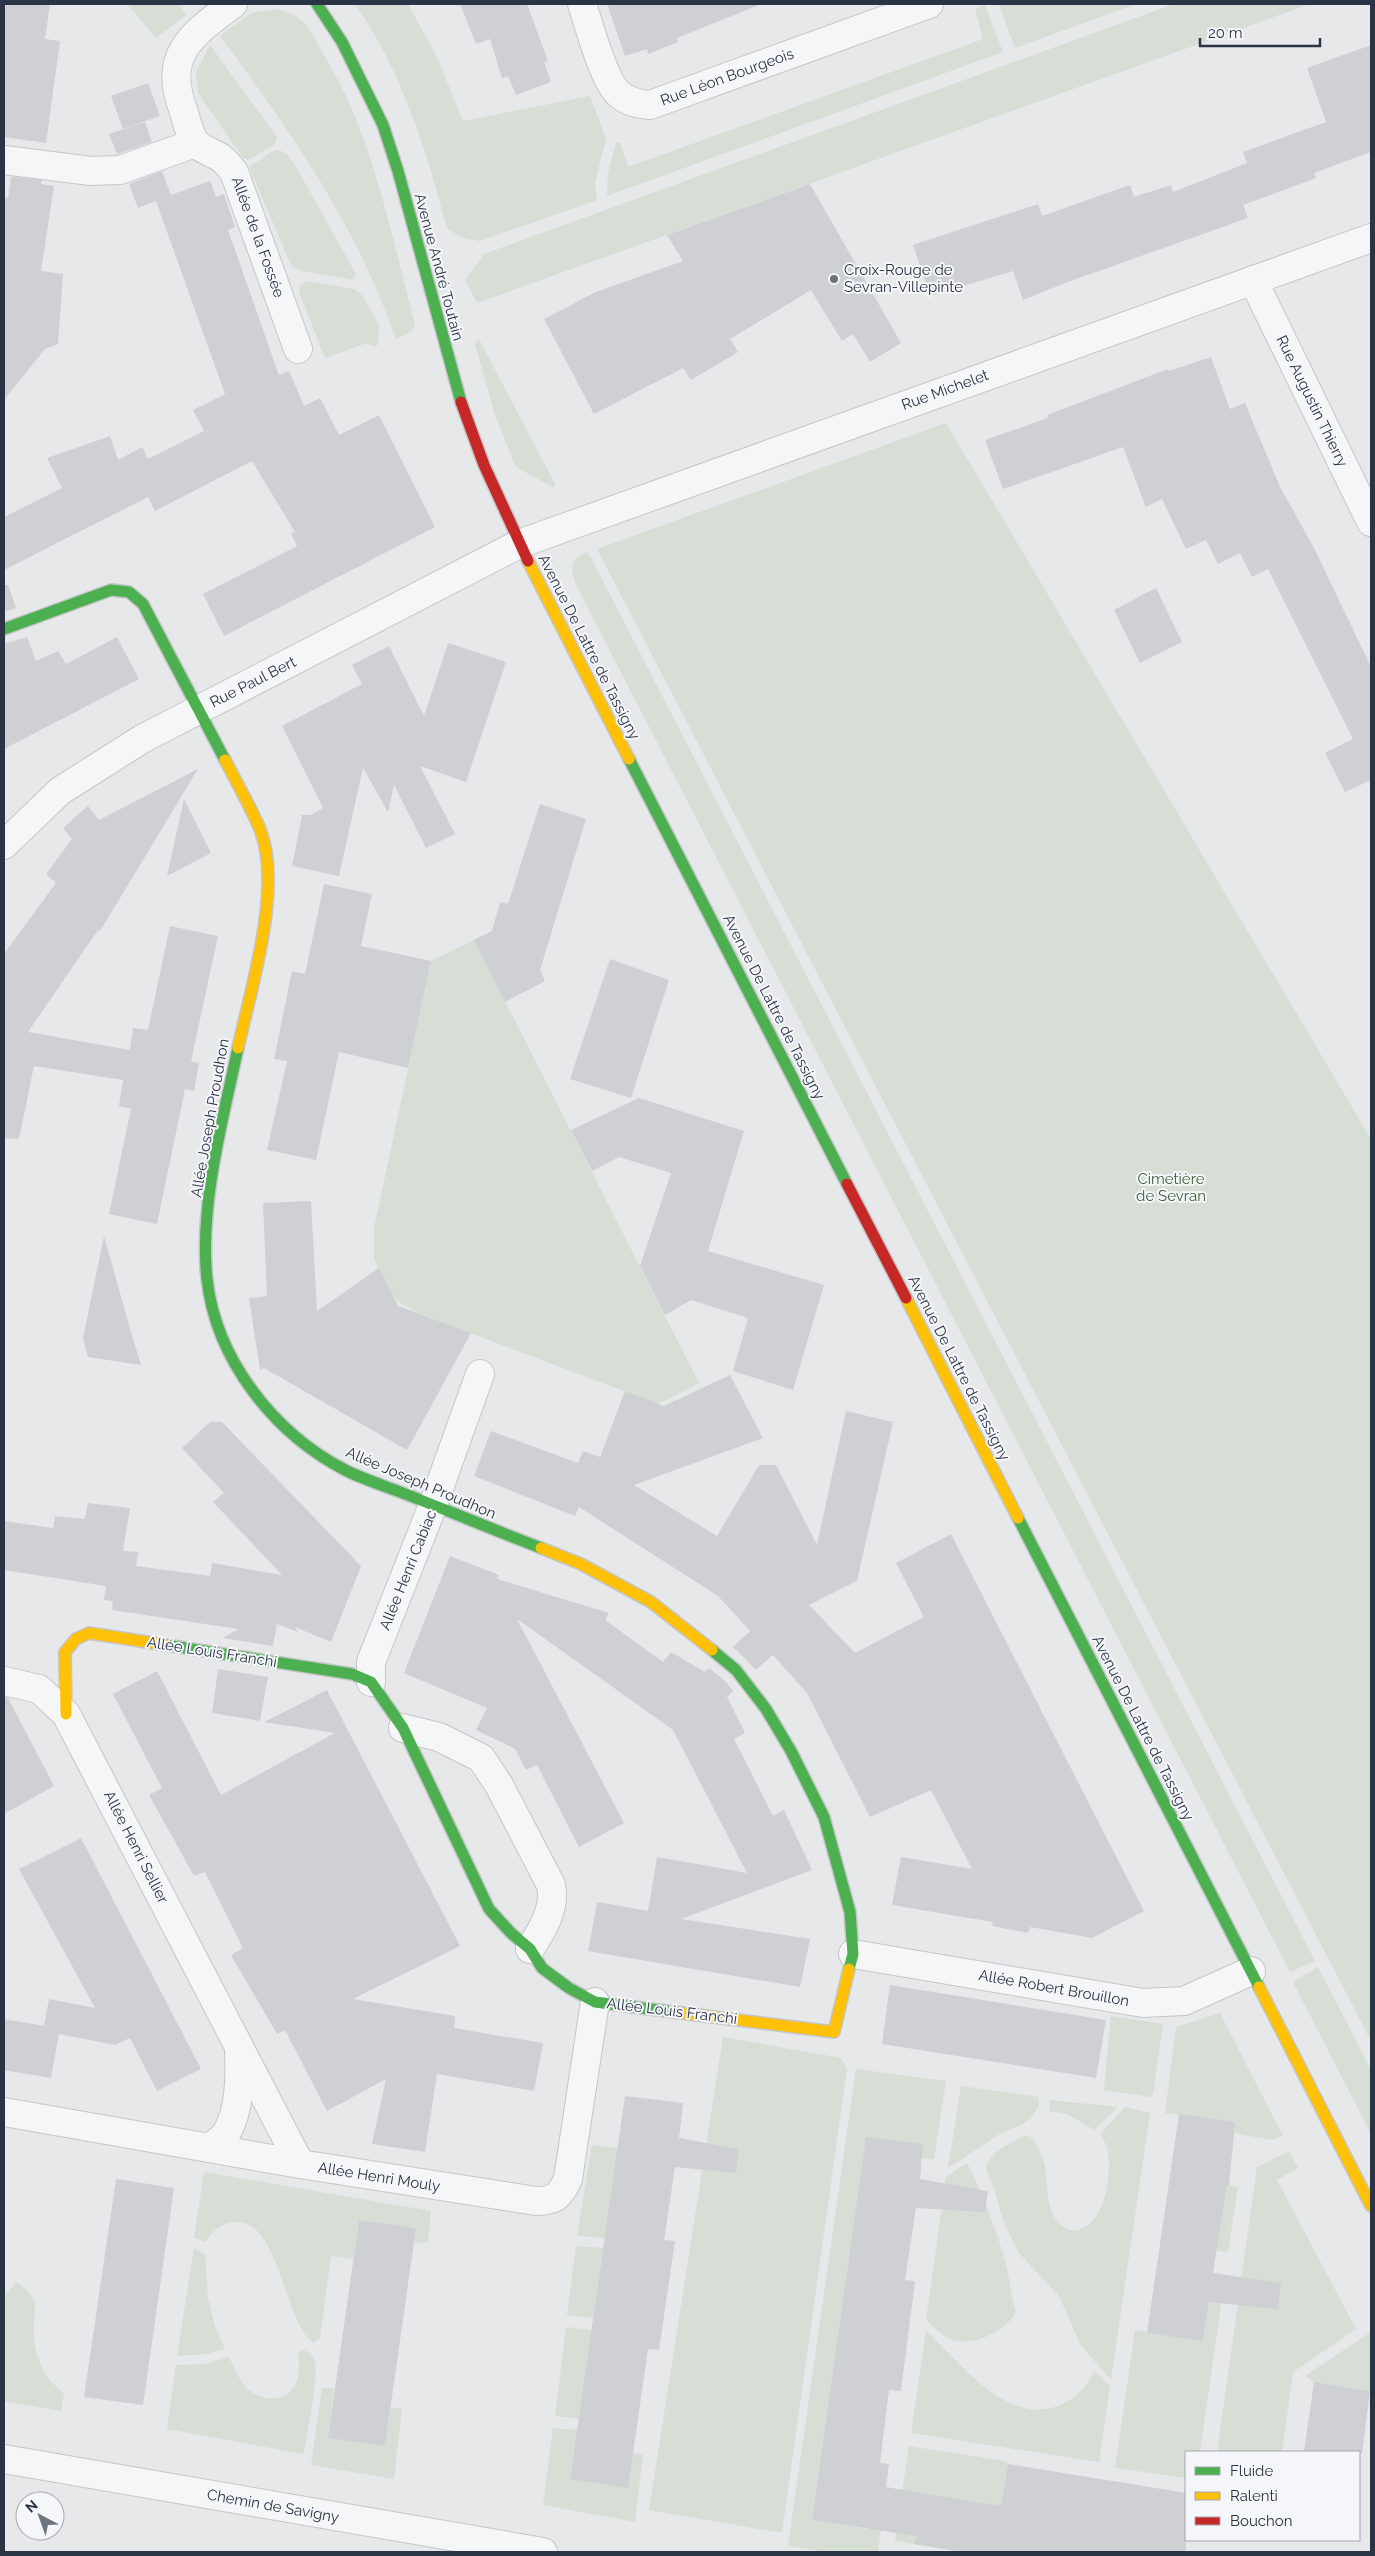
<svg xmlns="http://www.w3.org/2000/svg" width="1375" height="2556" font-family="Raleway,sans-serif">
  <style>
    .green { fill: #d6ded6 }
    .building { fill: #ced0d3 }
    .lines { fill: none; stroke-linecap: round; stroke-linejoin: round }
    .street-casing { stroke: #c4c6c8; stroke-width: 30 }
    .fast-casing { stroke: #c4c6c8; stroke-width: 14 }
    .slow-casing { stroke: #c4c6c8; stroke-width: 14 }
    .jam-casing { stroke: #c4c6c8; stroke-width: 14 }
    .street { stroke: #f5f6f7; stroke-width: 28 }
    .fast { stroke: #4caf50; stroke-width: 11 }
    .slow { stroke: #ffc107; stroke-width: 11 }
    .jam { stroke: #c62828; stroke-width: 11 }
    .poi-dot { fill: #6c737f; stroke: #f4f6f9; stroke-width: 2 }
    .labels { text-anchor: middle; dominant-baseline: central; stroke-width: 4; stroke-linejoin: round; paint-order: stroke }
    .street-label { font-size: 15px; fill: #2b3445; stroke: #f4f6f9 }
    .poi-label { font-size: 15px; fill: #2b3445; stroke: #f4f6f9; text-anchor: start }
    .park-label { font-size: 15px; fill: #3f6138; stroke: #f4f6f9 }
  </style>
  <rect width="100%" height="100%" fill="#e6e8ea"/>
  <!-- green -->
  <g class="green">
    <polygon points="127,4 179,4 186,15 156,38"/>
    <path d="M355,4H408L437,57L463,121L590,96L606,139L595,183L597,200L480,241L462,238L447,228C426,150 402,71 355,4Z"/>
    <polygon points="999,4 1136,4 1015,48"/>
    <polygon points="1174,4 1310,4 477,303 465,280 484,254"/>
    <polygon points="985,5 1003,52 607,196 608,173 616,143 620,142 628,167 983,39 975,9"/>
    <path d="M276,9C289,12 299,16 308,27C325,57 343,86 356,119C382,185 397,255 415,325L411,332L396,339C387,315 378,291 367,268C329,186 274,109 220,36L251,13Z"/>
    <polygon points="210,45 277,137 274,145 248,160 243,158 198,93 196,73"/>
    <path d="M275,150C286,150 289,157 295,165L356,274L353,280L301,271L293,267L288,258L249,167Z"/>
    <polygon points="306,281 354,289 362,295 379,325 378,345 372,346 367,343 325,358 299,292 300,285"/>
    <polygon points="479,339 555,484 554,488 518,468 515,465 494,412 475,344"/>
    <polygon points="946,423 1371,1139 1371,2041 597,549"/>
    <path d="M588,552L1315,1961L1290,1972L576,585C570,567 569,559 588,552Z"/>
    <polygon points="474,940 699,1383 658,1404 420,1314 394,1299 374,1259 374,1228 431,961"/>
    <polygon points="1318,1967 1371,2070 1371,2134 1293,1982"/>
    <polygon points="1220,2013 1283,2136 1271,2140 1234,2133 1234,2122 1165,2113 1176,2027"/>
    <polygon points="1111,2016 1163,2024 1153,2094 1151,2097 1104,2090"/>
    <polygon points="723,2037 841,2058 847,2069 782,2533 649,2510"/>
    <polygon points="856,2069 946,2081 934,2159 922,2158 923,2144 866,2138 812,2520 868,2529 886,2492 878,2552 825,2552 788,2546"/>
    <polygon points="961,2086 1038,2097 1039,2104 1035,2113 1025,2123 1000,2134 948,2168"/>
    <path d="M1049,2100L1118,2107L1094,2130C1082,2123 1064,2108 1050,2113Z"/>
    <path d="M1125,2107L1150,2113L1111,2380L1080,2344L1059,2296L1018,2252L1003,2220L995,2191L986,2168C991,2151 1011,2143 1025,2135L1033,2138C1037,2146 1042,2154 1044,2162C1049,2183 1044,2208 1060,2224C1064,2229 1071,2231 1077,2230C1106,2225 1113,2171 1107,2148C1106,2143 1102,2138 1100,2134Z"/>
    <polygon points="592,2145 618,2148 605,2238 577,2236"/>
    <polygon points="1289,2151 1298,2168 1277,2180 1356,2329 1293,2372 1282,2452 1217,2452 1257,2167"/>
    <path d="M967,2163C983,2194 995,2227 1005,2260C1010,2277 1010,2295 1016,2312C1006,2331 976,2345 955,2341C945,2339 934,2327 926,2320L946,2177Z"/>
    <path d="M204,2172L431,2211L428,2242L414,2243L416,2228L359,2220L353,2259L331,2256L320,2338L314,2343C285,2327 280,2219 236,2222C220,2223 214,2230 206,2242L194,2238Z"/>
    <polygon points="1227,2185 1238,2187 1228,2252 1216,2251"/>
    <polygon points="576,2246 603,2248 593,2318 567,2315"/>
    <polygon points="194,2248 205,2255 208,2298 215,2327 225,2349 206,2354 177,2356"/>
    <path d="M17,2282C23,2287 29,2291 33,2298C37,2306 34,2317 34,2325C32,2352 42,2377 64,2393L61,2411L4,2401V2296Z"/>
    <polygon points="1209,2302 1220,2303 1221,2306 1200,2452 1186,2452 1186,2478 1115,2468 1135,2330 1203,2341"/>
    <polygon points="566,2327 592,2330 579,2419 555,2416"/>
    <path d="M926,2331C962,2364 1007,2427 1061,2405C1076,2398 1089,2385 1094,2370L1110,2386L1099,2462L911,2433Z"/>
    <polygon points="1371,2332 1371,2396 1370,2391 1314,2382 1305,2376"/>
    <path d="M302,2350C309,2351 313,2356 315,2363C318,2381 307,2433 304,2454L167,2429L176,2365L206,2364L229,2357C234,2368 240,2382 249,2390C263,2402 288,2402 296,2383C301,2373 298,2362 299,2352Z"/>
    <polygon points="322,2387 334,2389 328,2438 385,2446 391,2407 402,2409 394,2479 311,2465"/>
    <polygon points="553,2428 577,2430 570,2479 633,2453 643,2455 635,2522 543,2505"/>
    <polygon points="909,2446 1005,2461 1008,2464 1001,2506 923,2493 914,2544 895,2541"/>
  </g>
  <!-- building -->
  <g class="building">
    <polygon points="4,4 50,4 45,39 60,41 46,143 4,137"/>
    <polygon points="460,4 527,4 548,61 544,62 551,82 516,95 508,76 502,78 490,39 476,44"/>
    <polygon points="607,4 759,4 759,5 677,38 678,42 648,54 647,49 625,56"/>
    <polygon points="1371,45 1371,152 1314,173 1316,178 1243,205 1248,218 1065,283 1023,300 1013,271 930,296 913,245 1038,204 1042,216 1130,185 1134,197 1171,185 1173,192 1247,163 1243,152 1326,122 1307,68"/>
    <polygon points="148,83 160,116 123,129 111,96"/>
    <polygon points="145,122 152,142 117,154 109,134"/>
    <polygon points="162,171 171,195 210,181 216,197 224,194 235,227 228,230 279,375 289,371 304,406 320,398 339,435 379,415 435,527 224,636 203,594 297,546 291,533 295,532 252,461 155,511 148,497 4,570 4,517 62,488 47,458 110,436 118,460 142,447 148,459 204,431 193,410 225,394 156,201 138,208 129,184"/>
    <polygon points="11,177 42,180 41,184 54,186 41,271 63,274 58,344 45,349 4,400 4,197 8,198"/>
    <polygon points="810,184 901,343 870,362 853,334 842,341 811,290 730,339 738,352 691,380 683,368 594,414 544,319 596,292 683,261 667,235"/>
    <polygon points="1211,357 1230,409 1245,403 1280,487 1314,548 1371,667 1371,780 1345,792 1325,753 1353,739 1268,569 1252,577 1240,553 1218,564 1206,540 1186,549 1162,499 1146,507 1123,447 1003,489 985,440 1048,418 1047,415 1168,369 1169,371"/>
    <polygon points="4,585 8,585 16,608 4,612"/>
    <polygon points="1156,588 1182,642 1140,663 1114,610"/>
    <polygon points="27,637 36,661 58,651 66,664 117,637 139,679 4,749 4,644"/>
    <polygon points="448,643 506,662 466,782 420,766 455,834 426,848 394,785 388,812 363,768 339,876 292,866 302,815 310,815 323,808 282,726 362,684 352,665 389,646 424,716"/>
    <polygon points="198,769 100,931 98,930 28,1032 130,1050 133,1028 148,1030 170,926 218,936 191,1061 199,1063 194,1091 185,1089 157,1224 109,1214 131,1109 119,1106 123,1080 34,1066 19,1139 4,1138 4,954 56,883 46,874 72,839 63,828 88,806 99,820"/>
    <polygon points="184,799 211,853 167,876"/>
    <polygon points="540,804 586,819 540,970 545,981 505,1002 474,940 492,931 500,902 508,904"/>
    <polygon points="324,884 372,894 361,946 431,961 408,1068 339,1052 316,1160 267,1150 287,1061 274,1059 292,971 305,974"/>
    <polygon points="610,959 669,980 631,1098 570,1079"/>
    <polygon points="639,1098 744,1131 708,1251 824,1285 793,1390 733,1371 748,1318 691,1300 665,1315 640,1266 671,1173 619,1157 592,1171 571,1130"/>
    <polygon points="311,1201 317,1311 379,1268 398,1306 471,1333 407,1450 264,1368 260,1370 249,1298 267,1296 263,1203"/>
    <polygon points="104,1236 133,1339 141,1365 88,1357 83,1338"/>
    <polygon points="730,1375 763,1438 634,1485 717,1536 759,1465 776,1465 817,1545 846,1411 893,1422 857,1581 809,1605 855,1653 924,1617 896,1563 951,1534 1144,1911 1092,1938 1030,1927 1028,1933 992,1926 993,1922 892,1905 901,1857 972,1869 931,1790 870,1817 807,1693 773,1655 756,1670 733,1647 750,1631 718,1596 579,1507 575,1516 474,1476 491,1431 578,1463 583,1451 600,1457 625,1391 664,1406"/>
    <polygon points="210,1422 222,1422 361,1566 331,1642 295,1627 298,1632 277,1624 273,1646 223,1638 238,1629 112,1610 113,1601 104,1600 106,1586 4,1570 4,1521 53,1528 55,1516 85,1519 88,1503 130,1508 123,1551 138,1552 136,1566 210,1576 212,1563 282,1575 213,1502 224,1493 182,1448"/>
    <polygon points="450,1556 499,1575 497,1579 609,1613 605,1620 663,1662 671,1652 705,1672 709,1668 725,1681 733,1691 727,1697 745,1733 734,1739 773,1816 784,1810 812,1870 681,1919 810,1939 800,1987 588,1951 597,1902 648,1911 657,1857 747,1873 673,1730 517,1619 624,1823 579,1847 537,1765 526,1770 515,1749 476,1730 487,1708 404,1673"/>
    <polygon points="218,1669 268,1677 260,1721 212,1713"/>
    <polygon points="157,1671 221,1795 335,1733 264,1722 327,1690 460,1946 353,1999 455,2016 454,2028 543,2043 534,2091 437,2074 425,2152 372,2144 386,2079 327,2111 285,2030 277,2034 231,1955 243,1948 205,1872 194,1876 149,1795 162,1788 113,1694"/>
    <polygon points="4,1697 8,1698 54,1786 4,1814"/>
    <polygon points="81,1838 201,2069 157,2091 130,2038 115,2045 59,2034 51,2078 4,2070 4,2019 44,2026 49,1999 95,2008 19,1869"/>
    <polygon points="890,1985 1106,2020 1096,2078 882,2044"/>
    <polygon points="625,2096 683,2103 679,2138 739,2149 736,2173 675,2167 664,2240 675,2241 659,2350 648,2349 628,2488 570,2479"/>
    <polygon points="1179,2114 1235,2122 1229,2186 1227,2185 1213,2273 1281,2283 1278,2309 1209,2302 1203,2341 1147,2333"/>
    <polygon points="866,2137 923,2144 920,2179 988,2191 985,2212 916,2208 905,2280 915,2281 901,2391 889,2390 880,2463 889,2464 886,2487 1001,2506 1008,2464 1186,2493 1186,2552 962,2552 914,2544 916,2536 812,2520"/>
    <polygon points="116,2179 174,2188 143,2405 84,2397"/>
    <polygon points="359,2220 416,2228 385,2446 328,2438"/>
    <polygon points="1314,2382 1370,2391 1362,2453 1304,2452"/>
  </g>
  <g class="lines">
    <!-- street casing -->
    <g class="street-casing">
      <g id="street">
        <path d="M233,4C193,34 162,54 183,109C186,119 189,133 195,142C200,149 214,153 221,158C226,162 230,167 234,172L298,349"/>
        <path d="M582,4C589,25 603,79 618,93C627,102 638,104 650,105L929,4"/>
        <polyline points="4,160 91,171 120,170 195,143"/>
        <polyline points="1253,280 1371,522"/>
        <polyline points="4,845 60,791 142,739 519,544 1371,238"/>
        <polyline points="4,1681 39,1689 66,1714 300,2164"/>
        <polyline points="371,1682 371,1662 433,1505 480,1374"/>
        <path d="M403,1728L439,1737L481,1758L499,1785L551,1885C556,1909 542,1930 530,1949"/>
        <polyline points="853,1954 1143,2003 1184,2001 1251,1971"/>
        <path d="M4,2112L300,2164L536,2201C555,2201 560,2196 568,2179L595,2002"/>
        <path d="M210,2148C215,2143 224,2138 227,2132C240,2109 240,2077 239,2052"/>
        <polyline points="4,2459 543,2552"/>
      </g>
    </g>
    <!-- fast casing -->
    <g class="fast-casing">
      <g id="fast">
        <polyline points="317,4 342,42 383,125 398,171 461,402"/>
        <polyline points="4,629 111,590 129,592 143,604 225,760"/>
        <polyline points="629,759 847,1184"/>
        <path d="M238,1048C223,1119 199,1206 207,1279C216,1360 274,1433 345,1470C365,1480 388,1487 408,1495C453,1513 497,1531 541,1548"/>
        <polyline points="1018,1518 1259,1987"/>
        <polyline points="166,1645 352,1674 371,1682 403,1728 489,1909 511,1933 530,1949 542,1968 569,1988 595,2002 681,2013"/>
        <polyline points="712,1650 736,1670 766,1709 791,1751 824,1817 850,1912 853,1954 849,1969"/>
      </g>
    </g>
    <!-- slow casing -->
    <g class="slow-casing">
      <g id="slow">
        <polyline points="528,561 629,759"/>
        <path d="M225,760C237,783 250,806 260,829C283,887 251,988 238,1048"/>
        <polyline points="906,1298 1018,1518"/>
        <polyline points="541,1548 581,1564 651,1602 712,1650"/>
        <polyline points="66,1714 65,1652 76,1639 89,1633 166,1645"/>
        <polyline points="1259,1987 1371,2206"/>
        <polyline points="681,2013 834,2032 849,1969"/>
      </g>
    </g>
    <!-- jam casing -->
    <g class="jam-casing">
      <g id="jam">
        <polyline points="461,402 484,465 528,561"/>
        <polyline points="847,1184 906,1298"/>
      </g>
    </g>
    <!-- street -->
    <use href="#street" class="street"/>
    <!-- fast -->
    <use href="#fast" class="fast"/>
    <!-- slow -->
    <use href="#slow" class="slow"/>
    <!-- jam -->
    <use href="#jam" class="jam"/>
  </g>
  <!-- markers -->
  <circle class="poi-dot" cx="834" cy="279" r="5"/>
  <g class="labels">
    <!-- street labels -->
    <g class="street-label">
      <text transform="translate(727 77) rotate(-20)">Rue Léon Bourgeois</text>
      <text transform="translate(258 237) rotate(70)">Allée de la Fossée</text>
      <text transform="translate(439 267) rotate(75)">Avenue André Toutain</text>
      <text transform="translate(945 390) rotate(-20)">Rue Michelet</text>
      <text transform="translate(1312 401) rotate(64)">Rue Augustin Thierry</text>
      <text transform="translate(589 647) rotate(63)">Avenue De Lattre de Tassigny</text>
      <text transform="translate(253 682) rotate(-27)">Rue Paul Bert</text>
      <text transform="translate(774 1007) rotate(63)">Avenue De Lattre de Tassigny</text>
      <text transform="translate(210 1118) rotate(-80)">Allée Joseph Proudhon</text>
      <text transform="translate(959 1368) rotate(63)">Avenue De Lattre de Tassigny</text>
      <text transform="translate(421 1483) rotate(23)">Allée Joseph Proudhon</text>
      <text transform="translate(408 1570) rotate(-68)">Allée Henri Cabiac</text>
      <text transform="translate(212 1652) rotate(9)">Allée Louis Franchi</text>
      <text transform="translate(1143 1728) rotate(63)">Avenue De Lattre de Tassigny</text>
      <text transform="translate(136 1847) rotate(63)">Allée Henri Sellier</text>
      <text transform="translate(1054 1988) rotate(10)">Allée Robert Brouillon</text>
      <text transform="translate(672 2011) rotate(7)">Allée Louis Franchi</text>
      <text transform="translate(379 2177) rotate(9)">Allée Henri Mouly</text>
      <text transform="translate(273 2506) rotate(10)">Chemin de Savigny</text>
    </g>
    <!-- poi labels -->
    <g class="poi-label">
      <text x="844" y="270">Croix-Rouge de<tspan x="844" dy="17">Sevran-Villepinte</tspan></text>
    </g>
    <!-- park labels -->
    <g class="park-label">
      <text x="1171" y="1179">Cimetière<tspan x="1171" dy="17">de Sevran</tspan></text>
    </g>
  </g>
  <!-- border -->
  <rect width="1375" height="2556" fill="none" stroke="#2b3445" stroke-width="10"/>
  <!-- legend -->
  <rect x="1185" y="2451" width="175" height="90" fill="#f4f6f9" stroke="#a4a8b1"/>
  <rect x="1195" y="2467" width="25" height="8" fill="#4caf50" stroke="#a4a8b1"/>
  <text x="1230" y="2476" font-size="15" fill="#2b3445">Fluide</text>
  <rect x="1195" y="2492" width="25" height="8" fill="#ffc107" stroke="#a4a8b1"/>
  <text x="1230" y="2501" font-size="15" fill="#2b3445">Ralenti</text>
  <rect x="1195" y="2517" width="25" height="8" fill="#c62828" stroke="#a4a8b1"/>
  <text x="1230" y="2526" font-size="15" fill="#2b3445">Bouchon</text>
  <!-- north arrow -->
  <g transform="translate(40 2516) rotate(319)"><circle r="24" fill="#f4f6f9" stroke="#a4a8b1"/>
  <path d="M0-4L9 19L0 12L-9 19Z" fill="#6c737f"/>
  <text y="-8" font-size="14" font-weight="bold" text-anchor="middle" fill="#2b3445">N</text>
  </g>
  <!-- scale -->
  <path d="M1200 38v8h120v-8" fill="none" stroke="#2b3445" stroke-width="2.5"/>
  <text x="1208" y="38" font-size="15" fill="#2b3445" stroke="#f4f6f9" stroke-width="4" paint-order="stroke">20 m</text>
</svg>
